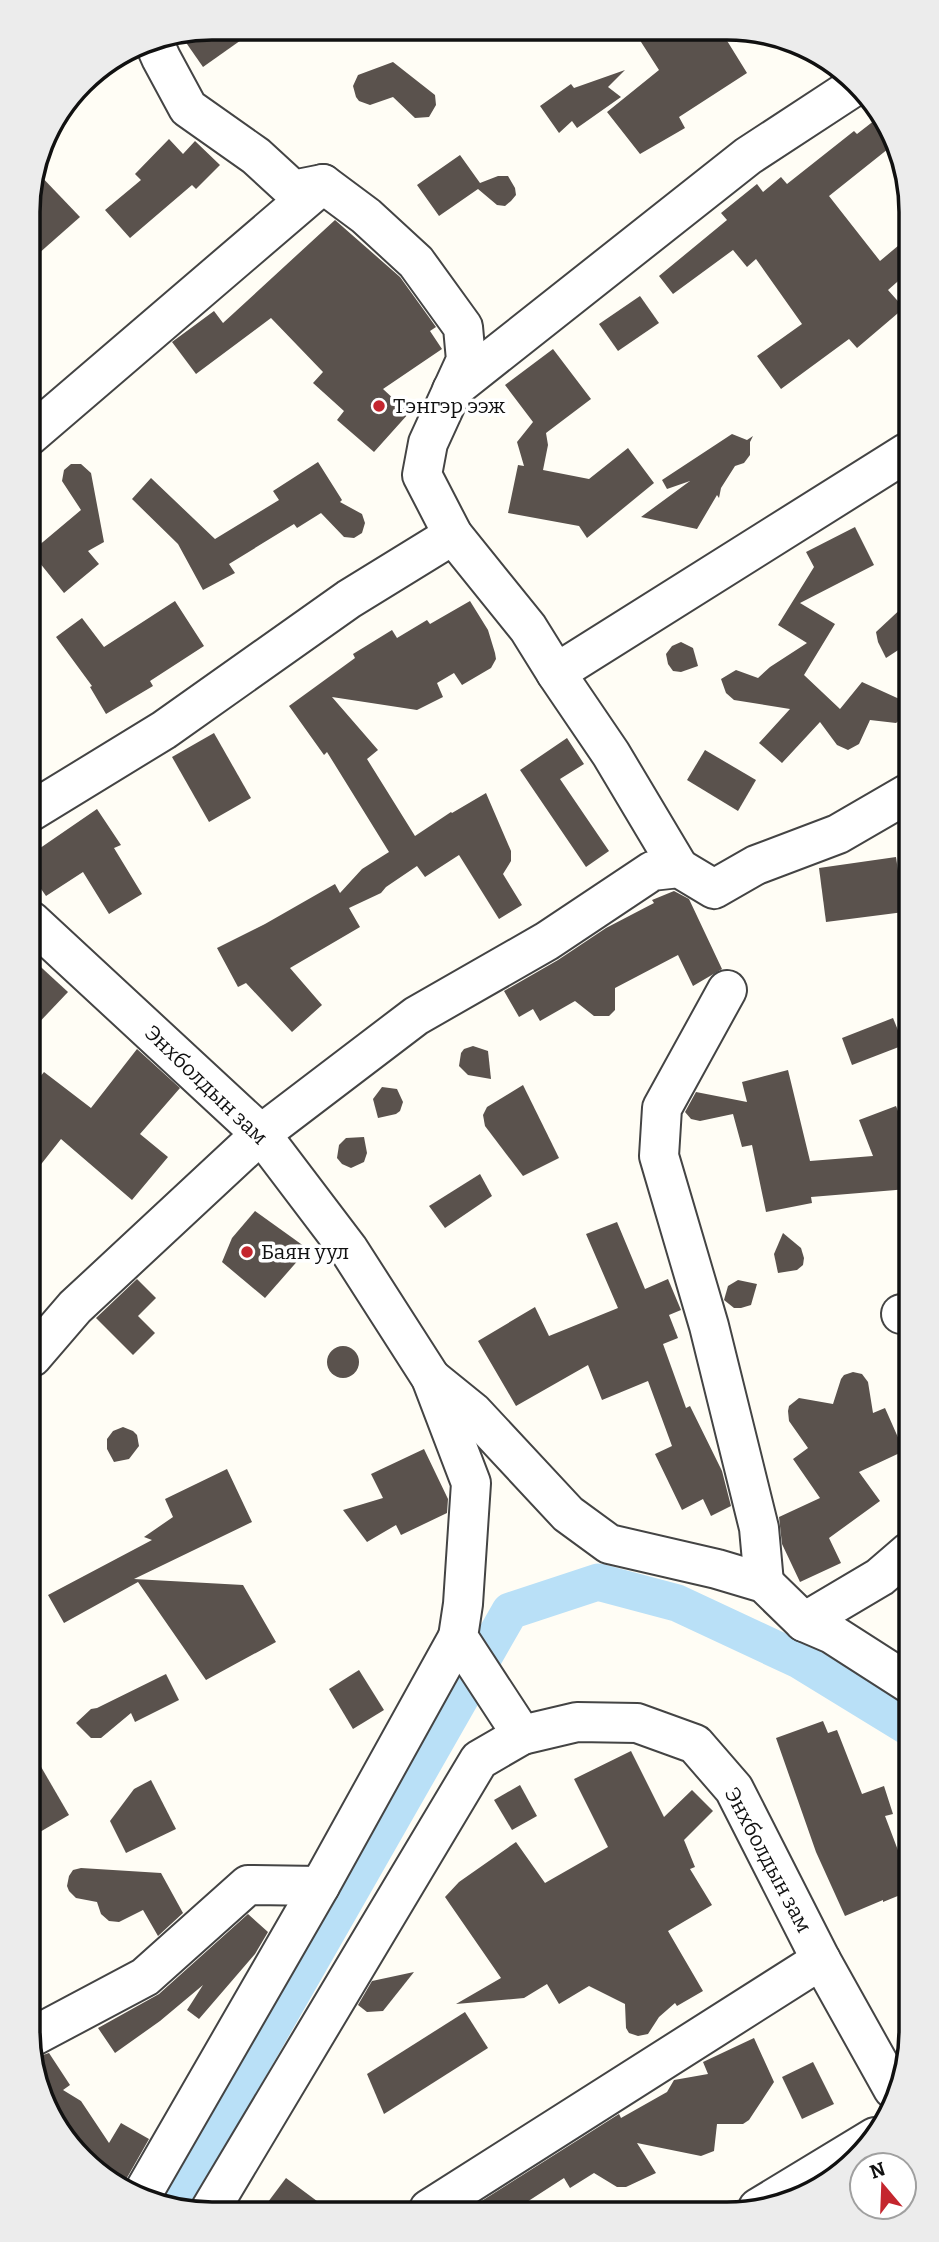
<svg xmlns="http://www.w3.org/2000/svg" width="939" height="2242" font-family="Bitter,serif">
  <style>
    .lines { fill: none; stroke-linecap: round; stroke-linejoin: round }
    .canal { stroke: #b9e0f7; stroke-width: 37 }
    .building { fill: #5a524d }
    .minor-casing { stroke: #444; stroke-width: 42 }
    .minor { stroke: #fff; stroke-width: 38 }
    .poi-dot { fill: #c4262e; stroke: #fff; stroke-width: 2.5 }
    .labels { text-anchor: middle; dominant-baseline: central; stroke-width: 7; stroke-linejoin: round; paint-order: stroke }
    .poi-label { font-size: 21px; fill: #111; stroke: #fff; text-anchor: start }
    .street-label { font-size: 21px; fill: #111; stroke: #fff }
    .rim { fill: none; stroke: #111; stroke-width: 3.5 }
  </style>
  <rect width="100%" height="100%" fill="#fffdf5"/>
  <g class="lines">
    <!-- canal -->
    <polyline class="canal" points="170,2207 510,1611 598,1582 677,1603 799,1660 910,1728"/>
  </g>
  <!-- building -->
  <g class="building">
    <polygon points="212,28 258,28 203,67 180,34"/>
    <polygon points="634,31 721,31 747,73 679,117 685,128 640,154 607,112 659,70"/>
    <polygon points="393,62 435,95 436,105 429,117 415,118 393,97 370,105 359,101 356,97 353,86 358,75"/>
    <polygon points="625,70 608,87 621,97 577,128 572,121 559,133 540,106 571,84 574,88"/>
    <polygon points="875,120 893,145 829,196 880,261 905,240 905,275 888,290 904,308 857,348 849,339 781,389 757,356 802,324 756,259 747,267 733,250 673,294 659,276 727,220 721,213 757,184 763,192 781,177 787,184 854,131 857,134"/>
    <polygon points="169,139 183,154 195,141 220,165 196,189 192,185 130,238 105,210 141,180 135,174"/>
    <polygon points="460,155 480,183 498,176 508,176 515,188 516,195 511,201 505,206 497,205 478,189 439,216 417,185"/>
    <polygon points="36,171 80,217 29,262 28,200"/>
    <polygon points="335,220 400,277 436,327 430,331 442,349 383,389 409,413 374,452 337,420 344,411 313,383 323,372 271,318 196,374 172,342 214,311 223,323"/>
    <polygon points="640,296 659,323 618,351 599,324"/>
    <polygon points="553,349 591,399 546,433 548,445 543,470 589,479 628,448 654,483 587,538 579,526 508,513 518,465 524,466 517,442 533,422 505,385"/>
    <polygon points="732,434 747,440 753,436 750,442 750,455 744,463 735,466 721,488 719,498 717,495 697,529 641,517 690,481 667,489 662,480"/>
    <polygon points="318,462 342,500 340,502 362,514 365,523 362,533 354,538 344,537 321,513 297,528 294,524 229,564 235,573 203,590 178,544 132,499 151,478 215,539 279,500 273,491"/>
    <polygon points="71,464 81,464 91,473 104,542 88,551 99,564 64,593 31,552 81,510 62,481 64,470"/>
    <polygon points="855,527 874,565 800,603 835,624 804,675 840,709 862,682 906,702 907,714 896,723 870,720 859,744 848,750 837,745 820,722 782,763 759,743 790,709 734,700 726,693 721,679 736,670 758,678 770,667 807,643 778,625 814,567 806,552"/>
    <polygon points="175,601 204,646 150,681 153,686 106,714 90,687 92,686 56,637 82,618 104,647"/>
    <polygon points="470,601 488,630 495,653 496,659 491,668 462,685 454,673 437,683 443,697 417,710 332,697 378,750 367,759 415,836 451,812 452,813 486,793 511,851 511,861 503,874 522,905 499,919 459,855 425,877 417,866 386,887 381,893 349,908 360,927 290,968 322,1005 292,1032 246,983 238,987 217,948 265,924 335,884 340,893 362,869 389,852 327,752 324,755 289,706 355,658 353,654 392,630 397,638 427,620 430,624"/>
    <polygon points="906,604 906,645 886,658 878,642 876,632"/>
    <polygon points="681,642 693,648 698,666 681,672 673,671 668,664 666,654 672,646"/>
    <polygon points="214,733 251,798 209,822 172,757"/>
    <polygon points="567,738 584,764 560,779 609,851 586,867 520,770"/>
    <polygon points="705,750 756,780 738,811 687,780"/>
    <polygon points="97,809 121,845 114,848 142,894 109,914 83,872 46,896 30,873 30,855"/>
    <polygon points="896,857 904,912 826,922 819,868"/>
    <polygon points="674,891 689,899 722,969 693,986 678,955 615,988 615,1010 609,1016 594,1016 575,1001 540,1021 533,1009 519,1017 504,991 558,960 606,928 654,903 652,900"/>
    <polygon points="31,958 68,992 31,1031"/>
    <polygon points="893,1018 904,1045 852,1065 842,1038"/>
    <polygon points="473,1046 488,1051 491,1079 468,1075 459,1066 461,1053 464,1049"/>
    <polygon points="137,1049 180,1088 140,1134 168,1157 132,1200 61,1139 31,1177 31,1088 44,1072 91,1108"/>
    <polygon points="788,1070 810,1161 873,1156 859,1120 896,1106 908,1136 908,1189 811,1197 812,1203 766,1212 752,1145 742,1147 733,1114 700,1121 691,1119 685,1112 696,1092 747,1102 742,1082"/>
    <polygon points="523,1085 559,1158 523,1176 485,1126 483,1115 487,1107"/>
    <polygon points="382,1087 397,1089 403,1102 400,1111 396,1114 378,1118 373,1099"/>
    <polygon points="364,1137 367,1153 364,1162 351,1168 342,1164 337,1158 339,1145 346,1138"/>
    <polygon points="480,1174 492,1196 445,1228 429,1206"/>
    <polygon points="255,1211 308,1249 265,1298 222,1262 232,1238"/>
    <polygon points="617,1222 645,1289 668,1279 681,1310 669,1315 678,1338 663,1344 686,1408 690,1406 722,1471 731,1506 711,1516 703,1499 682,1510 655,1454 672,1446 648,1381 602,1400 588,1365 516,1406 478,1341 535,1307 549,1336 618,1308 586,1234"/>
    <polygon points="783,1233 801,1248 804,1258 803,1265 797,1270 778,1273 774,1254"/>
    <polygon points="137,1279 156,1298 138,1316 155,1333 133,1355 96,1318"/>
    <polygon points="738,1280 757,1284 751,1305 741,1308 734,1308 724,1300 728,1286"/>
    <circle cx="343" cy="1362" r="16"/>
    <polygon points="853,1372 862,1374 868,1382 873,1413 885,1408 904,1451 859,1472 880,1501 829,1538 841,1563 800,1582 782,1544 779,1517 820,1498 793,1459 808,1448 789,1421 788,1411 789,1406 799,1398 833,1404 841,1379 844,1375"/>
    <polygon points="123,1427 133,1431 137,1435 139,1446 129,1459 114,1462 107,1449 107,1439 113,1431"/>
    <polygon points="424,1449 448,1499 447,1513 401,1535 396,1525 367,1542 343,1510 383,1498 371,1474"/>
    <polygon points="227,1469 252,1522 134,1579 243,1585 276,1642 206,1680 138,1582 64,1623 48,1595 152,1540 144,1537 173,1517 165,1499"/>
    <polygon points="359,1670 384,1710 353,1729 329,1689"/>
    <polygon points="166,1674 179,1700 135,1722 131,1713 101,1738 91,1738 76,1723 91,1709 97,1708"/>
    <polygon points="823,1721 828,1733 837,1730 862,1794 884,1786 893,1814 885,1816 910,1882 910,1891 883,1902 883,1900 845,1916 816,1852 776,1738"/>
    <polygon points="631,1751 664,1817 692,1790 713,1811 684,1840 695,1867 690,1869 712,1905 668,1931 703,1991 677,2006 675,2003 659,2017 648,2034 638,2036 629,2033 626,2028 625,2004 589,1986 559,2004 547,1984 524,1998 456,2004 501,1978 445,1897 459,1882 516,1842 545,1883 608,1847 574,1779"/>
    <polygon points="33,1753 69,1815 33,1836"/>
    <polygon points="151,1780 176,1829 126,1853 110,1821 134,1789"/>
    <polygon points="520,1785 537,1816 512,1830 494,1800"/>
    <polygon points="81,1868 161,1873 183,1913 158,1936 143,1910 119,1922 109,1921 101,1914 97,1902 76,1898 69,1891 67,1886 69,1876 73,1870"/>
    <polygon points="248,1914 268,1932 255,1954 199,2019 187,2010 203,1985 160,2021 115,2053 98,2028 159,1994"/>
    <polygon points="414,1972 383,2011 367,2012 358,2005 372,1981"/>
    <polygon points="465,2012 488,2048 384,2114 367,2074"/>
    <polygon points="754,2038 774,2082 749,2120 743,2124 717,2124 714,2151 701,2156 637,2143 656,2173 626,2187 617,2187 594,2173 570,2188 564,2178 516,2209 469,2209 619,2114 621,2118 667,2092 674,2080 708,2074 703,2062"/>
    <polygon points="49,2053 70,2085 63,2090 81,2101 109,2143 121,2123 149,2139 124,2183 82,2160 34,2077 34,2058"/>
    <polygon points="813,2062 834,2104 802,2119 782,2077"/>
    <polygon points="286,2178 329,2210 262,2210"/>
  </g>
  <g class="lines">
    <!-- minor casing -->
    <g class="minor-casing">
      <g id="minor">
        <polyline points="153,40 161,58 188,108 256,156 293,190 323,184 366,216 416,262 463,327 466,360 428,443 422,475 453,535 528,628 556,673 906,453"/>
        <polyline points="452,390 748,156 858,84"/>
        <polyline points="29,436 323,184"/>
        <polyline points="556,673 611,754 679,868"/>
        <polyline points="30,812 164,730 349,599 453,535"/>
        <polyline points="31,921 261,1134 349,1250 431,1378 471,1483 463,1604 458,1637 522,1735 577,1722 637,1723 695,1744 734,1789 821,1960 893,2089"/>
        <polyline points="727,990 662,1108 659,1156 709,1326 759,1528 764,1583"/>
        <polyline points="901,1314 908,1313"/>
        <polyline points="32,1357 75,1307 261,1134 416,1016 547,941 652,871 679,868 714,889 756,865 838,834 907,794"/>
        <polyline points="431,1378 473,1412 568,1514 609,1544 717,1569 764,1583 804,1622 832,1634 910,1684"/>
        <polyline points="804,1622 880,1577 909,1552"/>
        <polyline points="34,2036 145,1977 248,1885 320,1886"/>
        <polyline points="143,2193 320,1886 458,1637"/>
        <polyline points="758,2208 875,2137"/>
        <polyline points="429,2209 821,1960"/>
        <polyline points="210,2210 479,1760 522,1735"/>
      </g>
    </g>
    <!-- minor -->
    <use href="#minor" class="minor"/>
  </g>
  <!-- markers -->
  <g class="poi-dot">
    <circle cx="379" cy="406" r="7"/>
    <circle cx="247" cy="1252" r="7"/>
  </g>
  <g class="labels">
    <!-- poi labels -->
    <g class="poi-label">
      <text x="393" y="406">Тэнгэр ээж</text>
      <text x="261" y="1252">Баян уул</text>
    </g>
    <!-- street labels -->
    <g class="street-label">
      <text transform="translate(206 1085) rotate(44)">Энхболдын зам</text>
      <text transform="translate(768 1860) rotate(62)">Энхболдын зам</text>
    </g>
  </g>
  <!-- crop -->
  <path d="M0 0H939V2242H0ZM212 40H727A172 172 0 0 1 899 212V2030A172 172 0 0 1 727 2202H212A172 172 0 0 1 40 2030V212A172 172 0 0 1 212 40Z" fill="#ececec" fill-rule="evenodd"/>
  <path class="rim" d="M212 40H727A172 172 0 0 1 899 212V2030A172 172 0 0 1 727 2202H212A172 172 0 0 1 40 2030V212A172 172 0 0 1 212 40Z"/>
  <!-- north arrow -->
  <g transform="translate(883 2186) rotate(341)"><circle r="33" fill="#ffffff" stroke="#a0a0a0" stroke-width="2"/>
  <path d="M0-5L12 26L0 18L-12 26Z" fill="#c4262e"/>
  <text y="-10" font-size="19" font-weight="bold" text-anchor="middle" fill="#111111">N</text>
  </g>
</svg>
